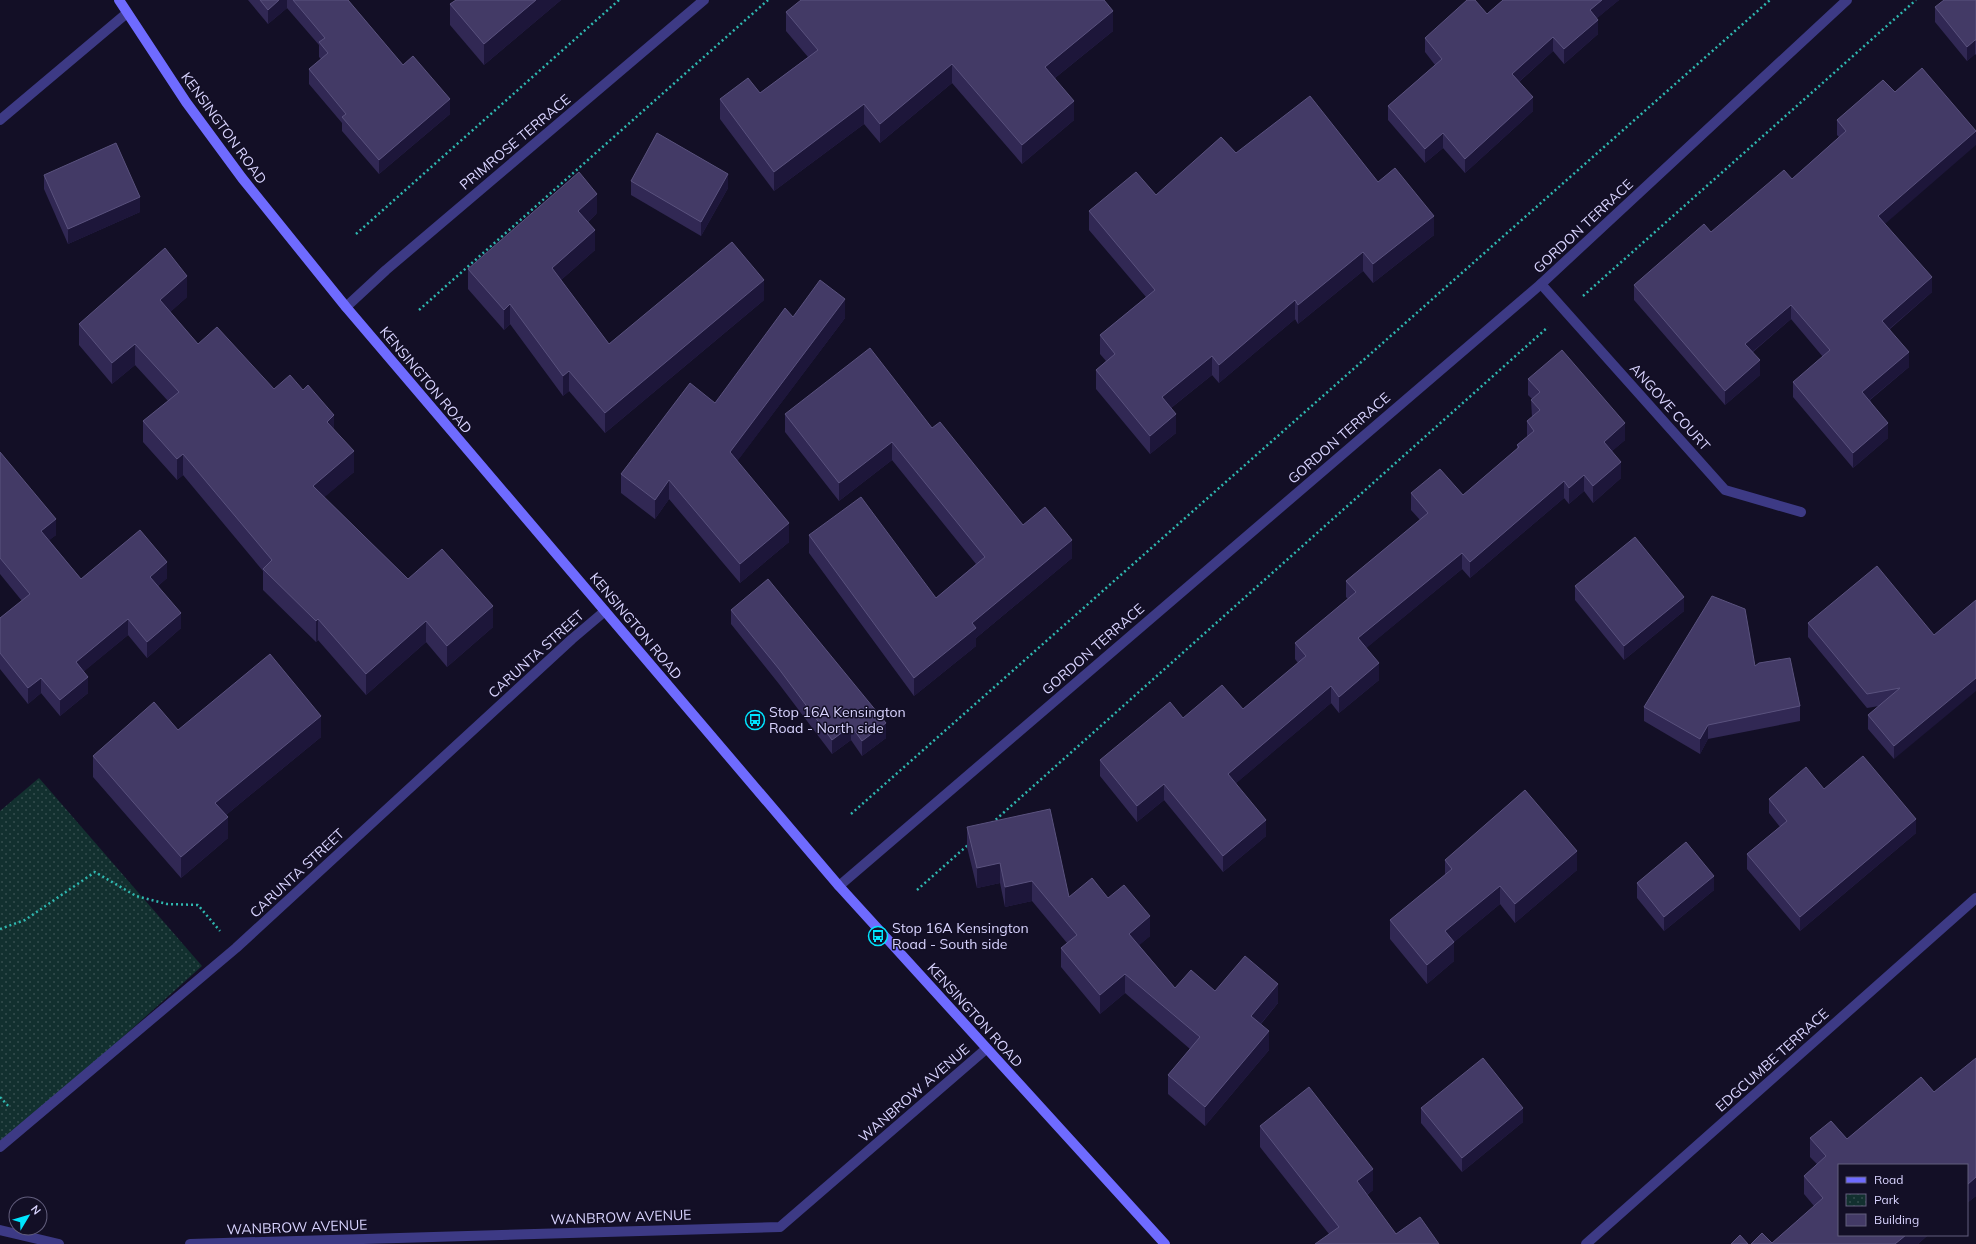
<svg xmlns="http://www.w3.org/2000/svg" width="1976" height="1244" font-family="Mulish,sans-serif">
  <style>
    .park { fill: url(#park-dots) }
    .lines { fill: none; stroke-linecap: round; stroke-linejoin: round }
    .path { stroke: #2fb8b0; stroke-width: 2.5; stroke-dasharray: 2 3; stroke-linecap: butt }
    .minor { stroke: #3d3a85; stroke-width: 10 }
    .secondary { stroke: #6f6bff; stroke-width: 10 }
    .wall { fill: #312854 }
    .shaded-wall { fill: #1d163a }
    .building { fill: #433a66; stroke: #5a527e }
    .labels { text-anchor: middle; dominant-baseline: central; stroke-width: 3; stroke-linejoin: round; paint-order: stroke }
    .street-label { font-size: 14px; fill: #d9d4ff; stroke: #130f26 }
    .poi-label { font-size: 14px; fill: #d9d4ff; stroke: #130f26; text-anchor: start }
  </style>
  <defs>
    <pattern id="park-dots" width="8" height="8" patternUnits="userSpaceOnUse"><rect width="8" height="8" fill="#12302f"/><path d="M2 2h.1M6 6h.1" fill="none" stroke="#344d4e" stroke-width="1.8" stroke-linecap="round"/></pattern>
  </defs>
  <rect width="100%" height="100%" fill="#130f26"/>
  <!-- park -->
  <polygon class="park" points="39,778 202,966 0,1147 0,811"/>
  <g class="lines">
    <!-- path -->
    <g class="path">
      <polyline points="356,234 619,0"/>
      <polyline points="1583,296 1916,0"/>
      <polyline points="419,310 768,0"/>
      <polyline points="851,814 1770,0"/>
      <polyline points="992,823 1548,327"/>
      <polyline points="917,890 969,844"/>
      <polyline points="0,929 25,920 95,872 136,896 167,904 198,905 220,931"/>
      <polyline points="0,1097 10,1108"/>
    </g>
    <!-- minor -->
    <g class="minor">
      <polyline points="0,120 127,13"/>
      <polyline points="1541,284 1725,490 1801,512"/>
      <polyline points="346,307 386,270 704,0"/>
      <polyline points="839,886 1541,284 1847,0"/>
      <polyline points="0,1147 236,948 572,639 605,611"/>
      <polyline points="0,1230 59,1244"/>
      <polyline points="190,1244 780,1227 986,1049"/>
      <polyline points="1586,1244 1976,898"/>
    </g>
    <!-- secondary -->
    <polyline class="secondary" points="119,0 186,102 242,178 346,307 839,886 1165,1244"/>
  </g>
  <!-- wall -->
  <g class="wall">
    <polygon points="248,0 348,0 403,65 450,114 379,174 342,131 342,123 309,84 309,69 321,59 319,57 319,45 287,8 268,24"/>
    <polygon points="456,0 561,0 484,65 450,25 450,4"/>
    <polygon points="1503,0 1619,0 1597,18 1598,34 1564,64 1553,51 1519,82 1533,111 1465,173 1443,148 1425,163 1388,120 1388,106 1435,65 1425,52 1425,38 1487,14"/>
    <polygon points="1976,0 1976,55 1975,54 1967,61 1935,22 1935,7"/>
    <polygon points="786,12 1113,31 1055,78 1074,120 1022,164 952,83 880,143 864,124 774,191 720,119 720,99 760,93 808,57 786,31"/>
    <polygon points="1883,80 1885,224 1932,292 1890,329 1909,367 1870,400 1888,438 1853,468 1793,397 1793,382 1823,357 1791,319 1753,352 1760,375 1725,405 1634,300 1634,285 1711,232 1792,179 1839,137 1837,135 1837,120"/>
    <polygon points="1236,153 1378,182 1434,235 1373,283 1363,271 1298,324 1295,319 1219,383 1212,375 1171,408 1176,433 1150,454 1096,389 1096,370 1106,361 1100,354 1100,335 1146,297 1089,230 1089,211 1156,195"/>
    <polygon points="44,175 140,212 68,244 44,189"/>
    <polygon points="631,181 728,188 701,236 631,195"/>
    <polygon points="597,213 588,222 595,250 561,280 609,344 764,300 605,433 569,391 563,396 510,324 504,330 468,289 468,269"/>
    <polygon points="187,297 170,312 198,344 274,389 334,429 354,472 324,497 408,579 493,627 447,667 426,642 366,695 318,640 316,642 263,590 263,571 183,475 177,480 143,442 143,421 168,401 135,365 112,384 79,345 79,324"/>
    <polygon points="793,317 845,318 737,461 789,542 740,583 669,499 655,519 621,493 621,474 715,403"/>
    <polygon points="1528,379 1625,440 1612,451 1621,478 1593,503 1584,491 1569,504 1564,498 1470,578 1462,569 1366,648 1379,680 1339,713 1331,703 1236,783 1266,836 1223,872 1164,800 1137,822 1100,776 1100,760 1183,718 1243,709 1298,663 1295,659 1295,643 1348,599 1346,597 1346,581 1420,520 1411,510 1411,493 1463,495 1517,449 1517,445 1527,437 1527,421 1532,417 1531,400 1532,399 1528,395"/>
    <polygon points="785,414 932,428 1023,525 1072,558 976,638 976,646 914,696 809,553 809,535 936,598 976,564 892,460 839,501 785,432"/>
    <polygon points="0,452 56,535 49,540 81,579 167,578 158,586 181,628 147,658 128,635 84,671 88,693 60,716 41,693 28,704 0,669 0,618 22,601 0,574"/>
    <polygon points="1575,586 1684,611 1624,660 1575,600"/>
    <polygon points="731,610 886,738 862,756 851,740 832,754 779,684 731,624"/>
    <polygon points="1808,623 1934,635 1894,759 1868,729 1868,715 1879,706 1867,708 1808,637"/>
    <polygon points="1755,666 1800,706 1800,721 1708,739 1700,754 1644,721 1644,707"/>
    <polygon points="178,730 321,737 226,815 228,838 181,878 93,777 93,756"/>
    <polygon points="1824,789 1916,833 1800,931 1747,869 1747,854 1780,827 1769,813 1769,799"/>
    <polygon points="967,827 1069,897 1108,898 1150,936 1139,945 1175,988 1215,991 1278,1003 1261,1024 1269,1050 1205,1126 1168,1094 1168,1075 1190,1049 1125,993 1100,1014 1061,967 1061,948 1067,943 1032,901 1005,907 1000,883 977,888 967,847"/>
    <polygon points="1445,860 1577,870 1515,923 1500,904 1454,942 1454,961 1427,984 1390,939 1390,920 1445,875"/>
    <polygon points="1637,883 1714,890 1664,931 1637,898"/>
    <polygon points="1976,1058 1976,1196 1967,1203 1967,1165 1839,1165 1839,1235 1928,1235 1918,1244 1751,1244 1762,1233 1772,1243 1814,1206 1804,1194 1804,1176 1817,1164 1810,1157 1810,1138 1831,1121 1847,1139 1921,1077 1934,1092"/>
    <polygon points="1421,1108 1523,1122 1462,1172 1421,1123"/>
    <polygon points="1260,1126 1373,1190 1367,1195 1396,1234 1329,1234 1260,1147"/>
  </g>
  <!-- shaded-wall -->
  <g class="shaded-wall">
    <polygon points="279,0 287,0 287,8 268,24 268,10"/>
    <polygon points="536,0 561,0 484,65 484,44"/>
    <polygon points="1602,0 1619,0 1590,24 1590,10"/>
    <polygon points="1113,11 1113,31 1045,86 1045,67"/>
    <polygon points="1598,20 1598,34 1564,64 1564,49"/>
    <polygon points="1553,37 1553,51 1512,88 1512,74"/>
    <polygon points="1975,40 1975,54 1967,61 1967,47"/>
    <polygon points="952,64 952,83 880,143 880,124"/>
    <polygon points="1533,97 1533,111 1465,173 1465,159"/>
    <polygon points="450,99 450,114 379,174 379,160"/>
    <polygon points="1074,101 1074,120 1022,164 1022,145"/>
    <polygon points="864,104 864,124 774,191 774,172"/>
    <polygon points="1976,131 1976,145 1878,230 1878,216"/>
    <polygon points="1443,133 1443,148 1425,163 1425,149"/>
    <polygon points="728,174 728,188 701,236 701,222"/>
    <polygon points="597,194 597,213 578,231 578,211"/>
    <polygon points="140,197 140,212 68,244 68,229"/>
    <polygon points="1434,216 1434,235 1373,283 1373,264"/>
    <polygon points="595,230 595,250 552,288 552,268"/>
    <polygon points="1363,252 1363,271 1298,324 1298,305"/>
    <polygon points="187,276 187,297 160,321 160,300"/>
    <polygon points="1932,277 1932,292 1882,335 1882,321"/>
    <polygon points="764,280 764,300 605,433 605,413"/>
    <polygon points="845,299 845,318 730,471 730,452"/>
    <polygon points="1295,300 1295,319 1219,383 1219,365"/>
    <polygon points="510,304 510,324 504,330 504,310"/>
    <polygon points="1791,305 1791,319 1745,358 1745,344"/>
    <polygon points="135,344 135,365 112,384 112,363"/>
    <polygon points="1909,352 1909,367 1862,406 1862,392"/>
    <polygon points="1212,356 1212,375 1162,415 1162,397"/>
    <polygon points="1760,360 1760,375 1725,405 1725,391"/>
    <polygon points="569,371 569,391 563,396 563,376"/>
    <polygon points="1176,414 1176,433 1150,454 1150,436"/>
    <polygon points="334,415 334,436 327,422"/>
    <polygon points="1625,423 1625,440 1604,458 1604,442"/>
    <polygon points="1888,423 1888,438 1853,468 1853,453"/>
    <polygon points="892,442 892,460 839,501 839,483"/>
    <polygon points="354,451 354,472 313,507 313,486"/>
    <polygon points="183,454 183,475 177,480 177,459"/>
    <polygon points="1621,462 1621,478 1593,503 1593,486"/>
    <polygon points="1584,475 1584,491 1569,504 1569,488"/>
    <polygon points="669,480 669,499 655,519 655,500"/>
    <polygon points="1564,481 1564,498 1470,578 1470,562"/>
    <polygon points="56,519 56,535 41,547 41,531"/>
    <polygon points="789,523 789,542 740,583 740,564"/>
    <polygon points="1072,540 1072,558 976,638 976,646 914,696 914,678 972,623"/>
    <polygon points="1462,553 1462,569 1358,655 1358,638"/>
    <polygon points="167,562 167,578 150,593 150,577"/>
    <polygon points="1684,597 1684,611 1624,660 1624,646"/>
    <polygon points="493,606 493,627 447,667 447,646"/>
    <polygon points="181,613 181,628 147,658 147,642"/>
    <polygon points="128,619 128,635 76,678 76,662"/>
    <polygon points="318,619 318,640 316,642 316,621"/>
    <polygon points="426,621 426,642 366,695 366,674"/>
    <polygon points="1379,663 1379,680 1339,713 1339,697"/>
    <polygon points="88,677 88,693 60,716 60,700"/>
    <polygon points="41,678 41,693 28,704 28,688"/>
    <polygon points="1976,678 1976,691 1894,759 1894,746"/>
    <polygon points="1331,686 1331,703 1228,790 1228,774"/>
    <polygon points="321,716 321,737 215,824 215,803"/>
    <polygon points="886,723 886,738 862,756 862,741"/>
    <polygon points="1708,725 1708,739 1700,754 1700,739"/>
    <polygon points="851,726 851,740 832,754 832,740"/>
    <polygon points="1164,784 1164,800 1137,822 1137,806"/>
    <polygon points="228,817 228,838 181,878 181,857"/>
    <polygon points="1916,819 1916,833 1800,931 1800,917"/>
    <polygon points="1266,820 1266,836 1223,872 1223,856"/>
    <polygon points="1577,851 1577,870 1515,923 1515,904"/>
    <polygon points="1000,863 1000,883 977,888 977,868"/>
    <polygon points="1714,876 1714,890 1664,931 1664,917"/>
    <polygon points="1032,881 1032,901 1005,907 1005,887"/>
    <polygon points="1500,886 1500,904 1454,942 1454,961 1427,984 1427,965 1445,931"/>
    <polygon points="1150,916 1150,936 1129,954 1129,934"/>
    <polygon points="1125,974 1125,993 1100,1014 1100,995"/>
    <polygon points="1278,984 1278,1003 1251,1035 1251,1016"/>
    <polygon points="1269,1031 1269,1050 1205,1126 1205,1107"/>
    <polygon points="1523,1108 1523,1122 1462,1172 1462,1158"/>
    <polygon points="1373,1169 1373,1190 1357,1202 1357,1181"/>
    <polygon points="1976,1177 1976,1196 1967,1203 1967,1185"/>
    <polygon points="1906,1235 1928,1235 1918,1244 1895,1244"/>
  </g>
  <!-- building -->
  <g class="building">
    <polygon points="260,0 279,0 268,10"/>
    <polygon points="293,0 348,0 403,65 413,56 450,99 379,160 342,117 346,114 309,69 328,53 319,42 325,38"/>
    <polygon points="456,0 536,0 484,44 450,4"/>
    <polygon points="801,0 1104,0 1113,11 1045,67 1074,101 1022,145 952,64 880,124 864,104 774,172 720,99 748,78 760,93 818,50 786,12"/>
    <polygon points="1467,0 1475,0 1487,14 1503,0 1602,0 1590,10 1598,20 1564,49 1553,37 1512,74 1533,97 1465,159 1443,133 1425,149 1388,106 1442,59 1425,38"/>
    <polygon points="1944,0 1976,0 1976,40 1975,40 1967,47 1935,7"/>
    <polygon points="1922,68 1976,131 1878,216 1932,277 1882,321 1909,352 1862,392 1888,423 1853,453 1793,382 1830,350 1791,305 1745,344 1760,360 1725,391 1634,285 1704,224 1711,232 1784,170 1792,179 1846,131 1837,120 1883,80 1895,92"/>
    <polygon points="1310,96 1378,182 1395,168 1434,216 1373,264 1363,252 1298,305 1295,300 1219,365 1212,356 1162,397 1176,414 1150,436 1096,370 1115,354 1100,335 1155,290 1089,211 1136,172 1156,195 1221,137 1236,153"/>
    <polygon points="657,133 728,174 701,222 631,181"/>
    <polygon points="116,143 140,197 68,229 44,175"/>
    <polygon points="579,172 597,194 578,211 595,230 552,268 609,344 732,242 764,280 605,413 569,371 563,376 510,304 504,310 468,269"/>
    <polygon points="165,248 187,276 160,300 198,344 217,327 274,389 290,375 303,390 308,385 334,415 327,422 354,451 313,486 408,579 442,549 493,606 447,646 426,621 366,674 318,619 316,621 263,569 272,560 183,454 177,459 143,421 179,392 135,344 112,363 79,324"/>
    <polygon points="820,280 845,299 730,452 789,523 740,564 669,480 655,500 621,474 690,383 715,403 785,308 793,317"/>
    <polygon points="870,348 932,428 940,422 1023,525 1045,507 1072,540 972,623 976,628 914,678 809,535 861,497 936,598 985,557 892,442 839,483 785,414"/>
    <polygon points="1562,350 1625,423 1604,442 1621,462 1593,486 1584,475 1569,488 1564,481 1470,562 1462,553 1358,638 1379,663 1339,697 1331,686 1228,774 1266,820 1223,856 1164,784 1137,806 1100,760 1170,702 1183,718 1222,685 1243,709 1306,656 1295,643 1356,592 1346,581 1428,513 1411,493 1440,469 1463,495 1519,447 1517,445 1534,431 1527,421 1540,410 1531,400 1540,392 1528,379"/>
    <polygon points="0,452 56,519 41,531 81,579 140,530 167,562 150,577 181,613 147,642 128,619 76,662 88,677 60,700 41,678 28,688 0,653 0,618 30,594 0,558"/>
    <polygon points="1635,537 1684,597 1624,646 1575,586"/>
    <polygon points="1877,566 1934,635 1976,600 1976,678 1894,746 1868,715 1900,688 1867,694 1808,623"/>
    <polygon points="768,579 886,723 862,741 851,726 832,740 779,669 731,610"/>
    <polygon points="1712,596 1745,609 1755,666 1759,663 1790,658 1800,706 1708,725 1700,739 1644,707"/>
    <polygon points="270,654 321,716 215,803 228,817 181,857 93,756 154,702 178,730"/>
    <polygon points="1863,756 1916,819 1800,917 1747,854 1787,821 1769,799 1806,767 1824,789"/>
    <polygon points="1525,790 1577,851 1515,904 1500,886 1445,931 1454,942 1427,965 1390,920 1452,869 1445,860"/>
    <polygon points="1050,809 1069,897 1092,878 1108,898 1124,885 1150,916 1129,934 1175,988 1191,970 1215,991 1245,956 1278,984 1251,1016 1269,1031 1205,1107 1168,1075 1200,1037 1125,974 1100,995 1061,948 1077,935 1032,881 1005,887 1000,863 977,868 967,827"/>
    <polygon points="1686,842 1714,876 1664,917 1637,883"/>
    <polygon points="1483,1058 1523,1108 1462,1158 1421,1108"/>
    <polygon points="1976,1058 1976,1177 1967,1185 1967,1165 1839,1165 1839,1235 1906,1235 1895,1244 1751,1244 1762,1233 1772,1243 1823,1198 1804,1176 1826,1156 1810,1138 1831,1121 1847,1139 1921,1077 1934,1092"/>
    <polygon points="1309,1087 1373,1169 1357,1181 1396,1234 1420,1217 1439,1244 1315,1244 1339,1227 1260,1126"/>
    <polygon points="1740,1235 1748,1244 1731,1244"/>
  </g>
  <!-- icons -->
  <defs>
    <g id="bus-ring" transform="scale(1)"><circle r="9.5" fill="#130f26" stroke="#00e5ff" stroke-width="1.5"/><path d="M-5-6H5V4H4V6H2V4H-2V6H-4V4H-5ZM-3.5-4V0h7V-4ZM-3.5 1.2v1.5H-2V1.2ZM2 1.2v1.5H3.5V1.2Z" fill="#00e5ff"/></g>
  </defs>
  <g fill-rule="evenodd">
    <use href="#bus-ring" x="755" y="720"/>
    <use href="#bus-ring" x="878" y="936"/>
  </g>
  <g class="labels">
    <!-- street labels -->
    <g class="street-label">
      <text transform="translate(224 128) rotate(54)">KENSINGTON ROAD</text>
      <text transform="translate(515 142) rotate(-40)">PRIMROSE TERRACE</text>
      <text transform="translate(1583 226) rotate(-43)">GORDON TERRACE</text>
      <text transform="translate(426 380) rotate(50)">KENSINGTON ROAD</text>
      <text transform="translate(1670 407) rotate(48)">ANGOVE COURT</text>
      <text transform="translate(1339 438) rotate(-41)">GORDON TERRACE</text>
      <text transform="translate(636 626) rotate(50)">KENSINGTON ROAD</text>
      <text transform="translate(1093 649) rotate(-41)">GORDON TERRACE</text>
      <text transform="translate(536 654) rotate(-42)">CARUNTA STREET</text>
      <text transform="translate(297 873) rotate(-43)">CARUNTA STREET</text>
      <text transform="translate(975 1015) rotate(48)">KENSINGTON ROAD</text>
      <text transform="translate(1772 1060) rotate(-42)">EDGCUMBE TERRACE</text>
      <text transform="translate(914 1093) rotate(-41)">WANBROW AVENUE</text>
      <text transform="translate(621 1217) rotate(-2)">WANBROW AVENUE</text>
      <text transform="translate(297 1227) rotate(-2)">WANBROW AVENUE</text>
    </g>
    <!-- poi labels -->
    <g class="poi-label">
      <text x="769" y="712">Stop 16A Kensington<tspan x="769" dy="16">Road - North side</tspan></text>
      <text x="892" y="928">Stop 16A Kensington<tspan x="892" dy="16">Road - South side</tspan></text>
    </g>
  </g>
  <!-- legend -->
  <rect x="1838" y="1164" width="130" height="72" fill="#130f26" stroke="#625e7d"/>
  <rect x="1846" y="1177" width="20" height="6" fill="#6f6bff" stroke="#625e7d"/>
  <text x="1874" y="1184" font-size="12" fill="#d9d4ff">Road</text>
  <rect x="1846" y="1194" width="20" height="12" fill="url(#park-dots)" stroke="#625e7d"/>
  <text x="1874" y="1204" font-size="12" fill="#d9d4ff">Park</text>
  <rect x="1846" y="1214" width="20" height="12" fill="#433a66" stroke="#625e7d"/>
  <text x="1874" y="1224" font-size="12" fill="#d9d4ff">Building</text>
  <!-- north arrow -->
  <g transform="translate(28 1216) rotate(52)"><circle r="19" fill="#130f26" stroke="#625e7d"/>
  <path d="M0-3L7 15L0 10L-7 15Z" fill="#00e5ff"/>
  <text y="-6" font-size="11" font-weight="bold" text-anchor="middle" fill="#d9d4ff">N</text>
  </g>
</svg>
